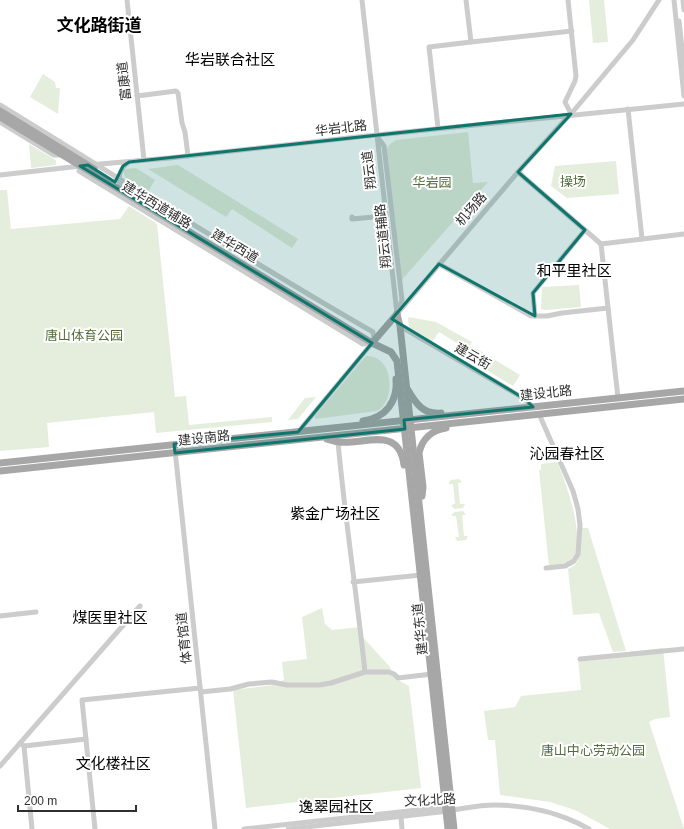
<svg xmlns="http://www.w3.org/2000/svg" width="684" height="829" font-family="Arial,'Noto Sans SC',sans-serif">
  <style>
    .green { fill: #e5eddc }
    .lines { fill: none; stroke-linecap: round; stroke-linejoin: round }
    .minor { stroke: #ccc; stroke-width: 5 }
    .major { stroke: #a7a7a7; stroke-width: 7 }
    .marked { fill: #0f766e; fill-opacity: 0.2; stroke: #0f766e; stroke-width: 3; stroke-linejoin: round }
    .labels { text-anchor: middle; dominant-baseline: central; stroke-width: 4; stroke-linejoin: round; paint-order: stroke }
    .street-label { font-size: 13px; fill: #2f2f2f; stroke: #fff }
    .park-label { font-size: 13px; fill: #526d3a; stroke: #fff }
    .quarter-label { font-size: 15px; fill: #000; stroke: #fff }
    .district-label { font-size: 17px; font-weight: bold; fill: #000; stroke: #fff }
  </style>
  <rect width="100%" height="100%" fill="#fff"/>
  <!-- green -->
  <g class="green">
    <polygon points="589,0 604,0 608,42 593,43"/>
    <polygon points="43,74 55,82 56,88 60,88 58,114 30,97"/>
    <polygon points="468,132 473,183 488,182 400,282 387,149 389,145 396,140"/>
    <polygon points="29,144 54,159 56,161 56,165 31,168"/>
    <polygon points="616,161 619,194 567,198 551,186 555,166"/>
    <polygon points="177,165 178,165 298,239 292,248 232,209 226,217 148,169"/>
    <polygon points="136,168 155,180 148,192 126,178 123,172 125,169"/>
    <polygon points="0,190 7,190 11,229 120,219 129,206 157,224 175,397 186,396 189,425 272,417 272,422 156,433 154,412 47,423 49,447 0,451"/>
    <polygon points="579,285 581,307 546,310 541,309 542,287"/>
    <polygon points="409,317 436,322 472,342 468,350 439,332 432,342 409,328 408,319"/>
    <polygon points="475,348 520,375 513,386 468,359"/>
    <path d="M366,356C393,354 397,400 377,411L315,419V416Z"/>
    <polygon points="316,397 298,419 288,420 305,398"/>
    <path d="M557,462C568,488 584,532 574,560L567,563L549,566L539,470H541V464Z"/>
    <polygon points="459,479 462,482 458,483 460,504 465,504 463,508 454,509 451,505 455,504 453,484 449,484 449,482 451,480"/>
    <polygon points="463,511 466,515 462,515 464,536 468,536 466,540 457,541 455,537 459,537 456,516 452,516 452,514 455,512"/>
    <polygon points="580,528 588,528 626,651 613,652 599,613 573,615 568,569 574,566 578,561"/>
    <polygon points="322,608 325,624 332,630 360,627 360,634 390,667 394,678 409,686 421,788 246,808 233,690 273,685 284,680 282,662 307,659 302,617"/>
    <polygon points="663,648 670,717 655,719 649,722 684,829 610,829 575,810 550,802 500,795 495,740 488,740 484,711 515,707 521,696 581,690 578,658"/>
  </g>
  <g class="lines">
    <!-- minor -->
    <g class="minor">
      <polyline points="127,0 144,160"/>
      <polyline points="362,0 397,314"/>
      <polyline points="568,0 576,76 575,81 565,102 571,114"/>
      <polyline points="674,0 684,96"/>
      <polyline points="683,0 684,10"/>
      <polyline points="679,21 684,67"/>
      <polyline points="471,42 572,31"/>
      <polyline points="137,96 176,91 178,93 182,123 185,132 188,156"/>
      <path d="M0,105C124,181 247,260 373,332L374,339"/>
      <polyline points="628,109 642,239"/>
      <polyline points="0,122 54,155 62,155"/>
      <polyline points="438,128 429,47 471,42 466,0"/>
      <polyline points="376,135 384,146 402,300 399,309"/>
      <polyline points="89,165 169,158 366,136 684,104"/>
      <polyline points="80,166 79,171 363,344 371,343"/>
      <polyline points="518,172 601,244 684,234"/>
      <polyline points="0,175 81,166"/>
      <path d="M120,185C118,175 120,168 129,162"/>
      <polyline points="352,217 352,219 385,216"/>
      <polyline points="601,244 618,398"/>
      <polyline points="439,264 531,316 547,316 562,313 608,308"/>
      <polyline points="397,314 518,172 564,121 571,114 633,40 659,0"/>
      <polyline points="535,316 533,293 585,230"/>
      <polyline points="400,326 525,399 533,407"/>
      <polyline points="539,414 573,491 578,509 580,525 578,554 574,561 565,566 546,568"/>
      <polyline points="298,432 372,343"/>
      <path d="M338,442C345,519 357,596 365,672"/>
      <polyline points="175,450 215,829"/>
      <polyline points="353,582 421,575"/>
      <polyline points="0,616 36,612"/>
      <polyline points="580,659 684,649"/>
      <polyline points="201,692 230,689 249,684 272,682 287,685 319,685 331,683 365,672 389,672 394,674 398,678 432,674"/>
      <polyline points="20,743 24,746 32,829"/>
      <polyline points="24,746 86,739"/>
      <polyline points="0,766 140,606"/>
      <polyline points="401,817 402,829"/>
      <polyline points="95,829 82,700 200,688"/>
      <path d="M244,829L445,807L452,810C466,808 480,805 495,805C527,805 561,813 589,829"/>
      <polyline points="288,829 449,811"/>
    </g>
    <!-- major -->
    <g class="major">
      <polyline points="0,111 94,169"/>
      <polyline points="0,117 372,343 391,352 397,361 448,829"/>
      <polyline points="397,314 400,326 454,829"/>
      <polyline points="372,343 397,314"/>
      <path d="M408,390C416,404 424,415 441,413"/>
      <path d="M363,421C386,418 398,401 396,379"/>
      <path d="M327,439C331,440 335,442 339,442C364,445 399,425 404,465"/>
      <polyline points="0,463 684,391"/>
      <polyline points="0,471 684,399"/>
      <path d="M422,496L423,487L419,453C422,439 432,430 446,428"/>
    </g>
  </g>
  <!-- marked area -->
  <path class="marked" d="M571,114L518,172L585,230L533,293L535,316L439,264L392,319L525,399L533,407L404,420L405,429L175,453L174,444L298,432L372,343L80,166L88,165L115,182L123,166L129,162Z"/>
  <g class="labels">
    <!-- street labels -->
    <g class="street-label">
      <text transform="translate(124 81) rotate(-96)">富康道</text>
      <text transform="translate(341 128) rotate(-7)">华岩北路</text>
      <text transform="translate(369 170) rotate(-97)">翔云道</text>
      <text transform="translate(157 205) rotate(31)">建华西道辅路</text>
      <text transform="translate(471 209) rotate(-49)">机场路</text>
      <text transform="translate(383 236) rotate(-96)">翔云道辅路</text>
      <text transform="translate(235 246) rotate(31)">建华西道</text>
      <text transform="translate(473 356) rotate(30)">建云街</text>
      <text transform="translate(546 393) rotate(-6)">建设北路</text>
      <text transform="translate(204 438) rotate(-6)">建设南路</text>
      <text transform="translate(420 629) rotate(-96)">建华东道</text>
      <text transform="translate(184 638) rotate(-96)">体育馆道</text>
      <text transform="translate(430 800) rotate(-3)">文化北路</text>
    </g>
    <!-- park labels -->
    <g class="park-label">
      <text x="573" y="181">操场</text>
      <text x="432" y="182">华岩园</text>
      <text x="84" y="335">唐山体育公园</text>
      <text x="593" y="750">唐山中心劳动公园</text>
    </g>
    <!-- quarter labels -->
    <g class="quarter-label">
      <text x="230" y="59">华岩联合社区</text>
      <text x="574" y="270">和平里社区</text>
      <text x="567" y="453">沁园春社区</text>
      <text x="335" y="513">紫金广场社区</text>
      <text x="110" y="617">煤医里社区</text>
      <text x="113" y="763">文化楼社区</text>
      <text x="336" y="806">逸翠园社区</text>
    </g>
    <!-- district labels -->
    <g class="district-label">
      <text x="99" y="25">文化路街道</text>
    </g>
  </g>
  <!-- scale -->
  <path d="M18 805v6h118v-6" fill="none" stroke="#2f2f2f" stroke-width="2"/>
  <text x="24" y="805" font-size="12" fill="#2f2f2f" stroke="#ffffff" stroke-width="3" paint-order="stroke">200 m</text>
</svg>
